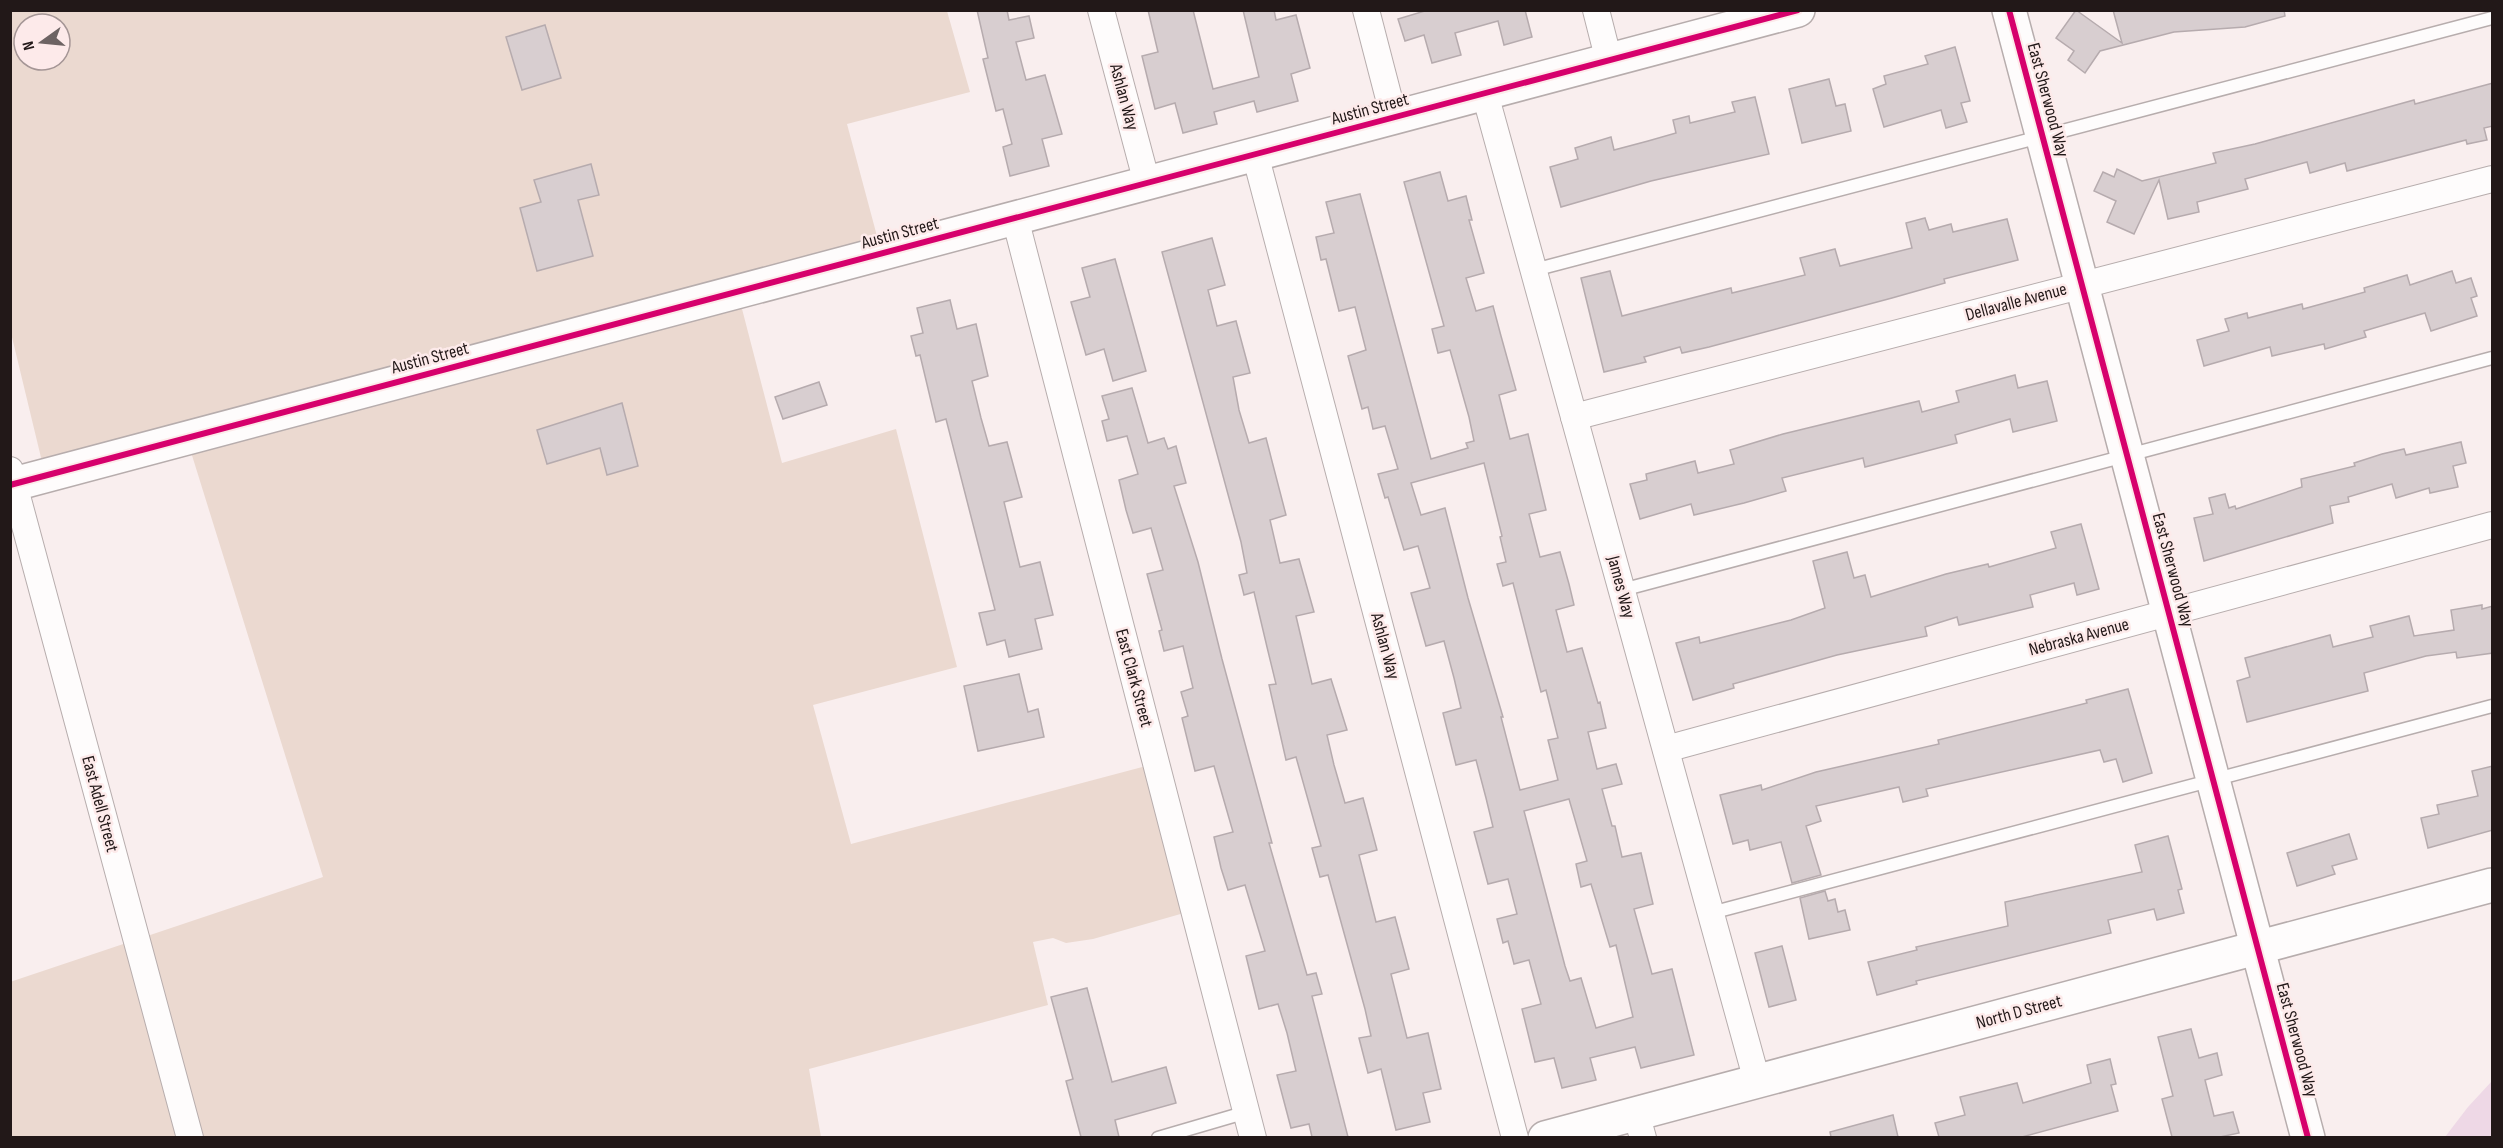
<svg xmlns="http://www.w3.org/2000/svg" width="2503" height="1148" font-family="'Sofia Sans Condensed',sans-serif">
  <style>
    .green { fill: #ebd9d0; fill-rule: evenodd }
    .water { fill: #eed8e6 }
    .building { fill: #d8ced0; stroke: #b6abae; stroke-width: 1.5; fill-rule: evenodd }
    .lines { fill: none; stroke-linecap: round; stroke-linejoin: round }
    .lane-casing { stroke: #b7adad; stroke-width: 15 }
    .street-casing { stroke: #b7adad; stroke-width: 28 }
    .secondary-casing { stroke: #b7adad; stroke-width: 36 }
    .lane { stroke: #fefcfc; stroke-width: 12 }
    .street { stroke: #fefcfc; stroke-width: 26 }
    .secondary { stroke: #fefcfc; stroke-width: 33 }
    .cycleway-casing { stroke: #fdeaea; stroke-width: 10 }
    .cycleway { stroke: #d6006c; stroke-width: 6 }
    .labels { text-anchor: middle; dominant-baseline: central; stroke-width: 5; stroke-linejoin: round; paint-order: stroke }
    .street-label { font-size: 18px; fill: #221818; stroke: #fdeaea }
  </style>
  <rect width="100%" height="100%" fill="#f9eeee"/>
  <!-- green -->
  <path class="green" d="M11,11H947L970,92L847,124L885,266L741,305L782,463L896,429L957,667L813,705L851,844L1165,761L1205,907L1093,939L1066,943L1053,938L1033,942L1048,1005L809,1069L821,1137H11L10,982L323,877L186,436L44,470L11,333ZM24,24H60V60H24Z"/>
  <!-- water -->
  <polygon class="water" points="2492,1081 2492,1137 2445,1137 2468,1107"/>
  <!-- building -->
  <g class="building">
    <polygon points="977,10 1007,10 1009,20 1029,16 1034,38 1016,42 1026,80 1045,75 1062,134 1042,139 1049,166 1010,176 1003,147 1012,144 1003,109 996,111 983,59 988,58"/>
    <polygon points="1148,10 1193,10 1213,89 1259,77 1243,10 1274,10 1276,20 1296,15 1310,68 1291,74 1298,101 1257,112 1254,101 1214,112 1217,124 1183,133 1175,103 1155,109 1142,56 1158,52"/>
    <polygon points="1428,10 1525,10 1532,37 1504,45 1498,21 1455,33 1461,55 1432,63 1424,35 1405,41 1398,19"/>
    <polygon points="2076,10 2122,43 2113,10 2284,10 2285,16 2245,27 2174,32 2100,51 2085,73 2068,60 2074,51 2056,38"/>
    <polygon points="545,25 561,78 522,90 506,37"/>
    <polygon points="1955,47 1970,101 1961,103 1967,122 1946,128 1941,110 1884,127 1873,89 1886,84 1884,76 1928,64 1925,56"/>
    <polygon points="1829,79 1836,106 1845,104 1851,131 1802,143 1789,89"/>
    <polygon points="2493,83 2493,126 2484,128 2487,140 2467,144 2466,140 2347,171 2345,163 2310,173 2307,162 2245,179 2248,189 2197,202 2199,212 2168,219 2159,180 2134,234 2107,222 2116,201 2094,191 2103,172 2114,177 2117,169 2142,181 2216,163 2213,153 2255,144 2414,100 2415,104"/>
    <polygon points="1755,97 1769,154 1651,181 1561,207 1550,167 1578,159 1575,148 1611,137 1614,150 1648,141 1676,133 1673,120 1689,116 1690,123 1735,112 1732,102"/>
    <polygon points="591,164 599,195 578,200 593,256 537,271 520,208 541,202 534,180"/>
    <path d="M1440,172L1448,201L1466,196L1472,220H1469L1484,273L1466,278L1476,311L1493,306L1501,336L1516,390L1499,395L1510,439L1528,434L1546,510L1529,514L1540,557L1560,552L1569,584L1574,605L1556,610L1567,652L1582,648L1598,703L1600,702L1606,728L1588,732L1597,769L1616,764L1622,784L1602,789L1612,826H1615L1622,857L1641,853L1653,904L1634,909L1652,974L1672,969L1694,1055L1641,1068L1635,1047L1590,1058L1596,1080L1562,1088L1554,1058L1535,1062L1522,1009L1541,1004L1529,960L1514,964L1508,941L1503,943L1497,919L1517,914L1508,879L1488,884L1474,832L1493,827L1486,798L1476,760L1456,765L1443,713L1461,708L1454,678L1444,641L1426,646L1411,593L1430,588L1418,546L1404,550L1388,497L1385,498L1378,474L1398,469L1385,426L1373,429L1368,407L1362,409L1348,356L1366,350L1355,307L1339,311L1326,259L1321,260L1316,237L1334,233L1326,202L1360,194L1431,459L1468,448L1466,443L1474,441L1469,417L1450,350L1438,353L1432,329L1444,326L1404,182ZM1484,463L1502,536L1500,537L1506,562L1497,564L1503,586L1513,583L1541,692L1546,690L1558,738L1548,740L1558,780L1520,790L1501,717H1503L1468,598L1445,508L1421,515L1411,483ZM1569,799L1587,861L1576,864L1581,887L1591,884L1610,947L1616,945L1633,1017L1596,1028L1581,978L1570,981L1565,966L1524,811Z"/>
    <polygon points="1925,218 1929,230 1951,224 1953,232 2007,219 2018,260 1944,279 1945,283 1892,298 1709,347 1682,353 1680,347 1644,357 1646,362 1604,372 1581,278 1610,271 1622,316 1731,288 1732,293 1805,275 1800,258 1835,249 1840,266 1912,248 1906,223"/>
    <polygon points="1212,238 1225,285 1208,290 1217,326 1236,321 1250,373 1233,377 1239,410 1249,443 1266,438 1286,515 1270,520 1280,563 1299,559 1314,612 1296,616 1312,684 1331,679 1347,730 1327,735 1334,765 1345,803 1363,798 1377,850 1359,855 1376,922 1395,917 1409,969 1391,974 1407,1038 1428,1033 1441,1089 1423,1093 1430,1122 1396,1130 1381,1069 1368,1073 1359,1038 1371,1036 1365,1009 1328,875 1320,877 1312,848 1321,846 1296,757 1286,760 1269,685 1276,684 1267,647 1254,592 1244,595 1239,575 1247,573 1241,542 1162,252"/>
    <polygon points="1115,259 1146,371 1113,381 1104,349 1086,355 1071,302 1090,297 1082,268"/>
    <polygon points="2452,271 2456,283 2471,278 2477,296 2471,298 2477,316 2431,331 2425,313 2364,331 2366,337 2325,349 2324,344 2272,356 2270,347 2204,366 2197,340 2229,331 2225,319 2247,313 2248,318 2302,304 2303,309 2365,292 2364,288 2407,275 2410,285"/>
    <polygon points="950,300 957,329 976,324 988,376 972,381 981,418 989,446 1007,442 1022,497 1004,502 1020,567 1040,562 1053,615 1035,619 1042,649 1009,657 1005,640 987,645 979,613 995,610 946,419 936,422 920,355 916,356 911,336 923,333 917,308"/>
    <polygon points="2015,375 2018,388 2047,381 2057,421 2013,432 2010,419 1955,435 1957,443 1919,453 1865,467 1863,458 1782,478 1786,491 1744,503 1694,515 1691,504 1640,519 1630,484 1647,480 1646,474 1695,461 1698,473 1734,464 1730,450 1783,434 1919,401 1922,412 1959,402 1956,391"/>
    <polygon points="819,382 827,405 783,419 775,397"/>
    <polygon points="1132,388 1148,443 1164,438 1168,449 1176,446 1186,483 1174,486 1198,562 1222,659 1272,843 1269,843 1307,975 1316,973 1322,994 1312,996 1348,1137 1312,1137 1309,1124 1291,1128 1277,1075 1296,1071 1287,1033 1278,1004 1259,1009 1246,956 1265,951 1245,885 1228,890 1221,868 1214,837 1233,832 1214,766 1195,771 1182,718 1188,716 1181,692 1193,688 1183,646 1164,651 1159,631 1162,630 1147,574 1163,570 1151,528 1133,533 1126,510 1119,480 1138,474 1127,436 1107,441 1102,421 1109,419 1102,396"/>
    <polygon points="622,403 638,466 607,475 600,448 547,464 537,430"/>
    <polygon points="2461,442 2466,463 2453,466 2458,487 2430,493 2429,488 2396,498 2392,484 2348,497 2349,502 2330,506 2333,523 2204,561 2194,518 2213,514 2209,498 2225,494 2229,508 2235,506 2236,509 2302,487 2301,479 2355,466 2354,463 2382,454 2404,449 2406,455"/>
    <polygon points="2081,524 2099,589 2077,595 2074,583 2030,595 2033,607 1959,625 1957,617 1925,627 1927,636 1837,655 1733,684 1734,688 1693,700 1676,643 1699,637 1700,643 1791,620 1825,608 1813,561 1847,552 1854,578 1865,575 1871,597 1946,574 1988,564 1989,567 2056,548 2051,532"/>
    <polygon points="2482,605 2482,609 2493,606 2493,653 2457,658 2456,652 2426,656 2364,673 2368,691 2247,722 2237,681 2250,677 2245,658 2330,635 2333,647 2373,637 2370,626 2409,616 2414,636 2454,630 2451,610"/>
    <polygon points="1019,674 1028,712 1038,709 1044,737 978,751 964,686"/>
    <polygon points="2128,689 2152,773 2123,782 2116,759 2104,762 2100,750 1926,789 1928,796 1903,802 1899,787 1816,806 1821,821 1806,826 1821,875 1792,883 1781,842 1750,850 1748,840 1733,844 1720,795 1761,785 1762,790 1816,772 1939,744 1938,740 2087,703 2086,700"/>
    <polygon points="2493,766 2493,830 2428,848 2421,818 2439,814 2437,805 2478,796 2472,771"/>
    <polygon points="2349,834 2357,859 2332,866 2335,874 2297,886 2287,853"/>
    <polygon points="2168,836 2182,889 2178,890 2184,913 2157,920 2154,909 2108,920 2111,933 1916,981 1917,984 1877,995 1868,962 1917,950 1916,947 2008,926 2005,902 2142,872 2135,845"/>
    <polygon points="1825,891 1828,901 1835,899 1838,912 1845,910 1850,930 1809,939 1800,898"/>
    <polygon points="1782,946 1796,1000 1769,1007 1755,953"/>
    <polygon points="1087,988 1112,1082 1166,1067 1176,1103 1115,1120 1119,1137 1081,1137 1066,1081 1073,1079 1051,997"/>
    <polygon points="2191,1029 2199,1058 2217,1053 2222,1075 2205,1080 2214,1116 2233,1112 2239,1133 2220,1137 2172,1137 2162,1099 2173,1096 2158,1037"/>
    <polygon points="2110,1059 2116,1084 2111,1085 2118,1111 2022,1137 1939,1137 1935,1123 1965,1115 1960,1097 2017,1083 2023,1103 2091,1083 2087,1065"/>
    <polygon points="1893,1115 1898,1137 1831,1137 1830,1132"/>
  </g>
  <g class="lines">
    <!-- lane casing -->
    <g class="lane-casing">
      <g id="lane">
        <polyline points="1534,270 2492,18"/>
        <polyline points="1622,590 2492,358"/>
        <polyline points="1711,913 2492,706"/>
        <polyline points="1158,1138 1247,1112"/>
      </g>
    </g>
    <!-- street casing -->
    <g class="street-casing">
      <g id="street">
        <polyline points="1101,10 1147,183"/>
        <polyline points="1366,10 1394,118"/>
        <polyline points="1596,10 1609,61"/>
        <polyline points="1485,94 1757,1081"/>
        <polyline points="1255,154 1515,1138"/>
        <polyline points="1015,218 1253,1138"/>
        <polyline points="1574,417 2492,179"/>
        <polyline points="10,470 190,1138"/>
        <polyline points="1666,749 2492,525"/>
        <polyline points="1636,1113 1643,1138"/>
      </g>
    </g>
    <!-- secondary casing -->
    <g class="secondary-casing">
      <g id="secondary">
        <polyline points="2009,10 2308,1138"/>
        <polyline points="14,484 1798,10"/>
        <polyline points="1545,1138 2492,885"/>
      </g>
    </g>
    <!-- lane -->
    <use href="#lane" class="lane"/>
    <!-- street -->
    <use href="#street" class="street"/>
    <!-- secondary -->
    <use href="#secondary" class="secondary"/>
    <!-- cycleway casing -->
    <g class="cycleway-casing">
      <g id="cycleway">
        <polyline points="2009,10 2308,1138"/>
        <polyline points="10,485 1798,10"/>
      </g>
    </g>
    <!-- cycleway -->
    <use href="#cycleway" class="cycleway"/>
  </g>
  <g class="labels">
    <!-- street labels -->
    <g class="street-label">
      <text transform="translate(1124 97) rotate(75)">Ashlan Way</text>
      <text transform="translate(2048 100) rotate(75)">East Sherwood Way</text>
      <text transform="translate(1370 109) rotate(-15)">Austin Street</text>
      <text transform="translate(900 233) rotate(-15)">Austin Street</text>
      <text transform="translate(2016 302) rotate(-15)">Dellavalle Avenue</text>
      <text transform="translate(430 358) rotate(-15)">Austin Street</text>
      <text transform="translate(2173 570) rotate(75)">East Sherwood Way</text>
      <text transform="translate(1621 587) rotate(75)">James Way</text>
      <text transform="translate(2079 637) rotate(-15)">Nebraska Avenue</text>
      <text transform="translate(1385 646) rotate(75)">Ashlan Way</text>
      <text transform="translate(1134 678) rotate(75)">East Clark Street</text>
      <text transform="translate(100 804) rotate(75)">East Adell Street</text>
      <text transform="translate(2019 1012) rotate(-15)">North D Street</text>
      <text transform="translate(2297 1040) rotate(75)">East Sherwood Way</text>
    </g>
  </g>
  <!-- border -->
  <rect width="2503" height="1148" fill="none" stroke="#221818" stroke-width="24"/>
  <!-- north arrow -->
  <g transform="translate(42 42) rotate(255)"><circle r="28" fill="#fdeaea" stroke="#a59696" stroke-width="1.5"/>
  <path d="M0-4.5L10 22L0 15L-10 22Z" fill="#6d6363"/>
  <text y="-9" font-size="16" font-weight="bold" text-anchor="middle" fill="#221818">N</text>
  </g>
</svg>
